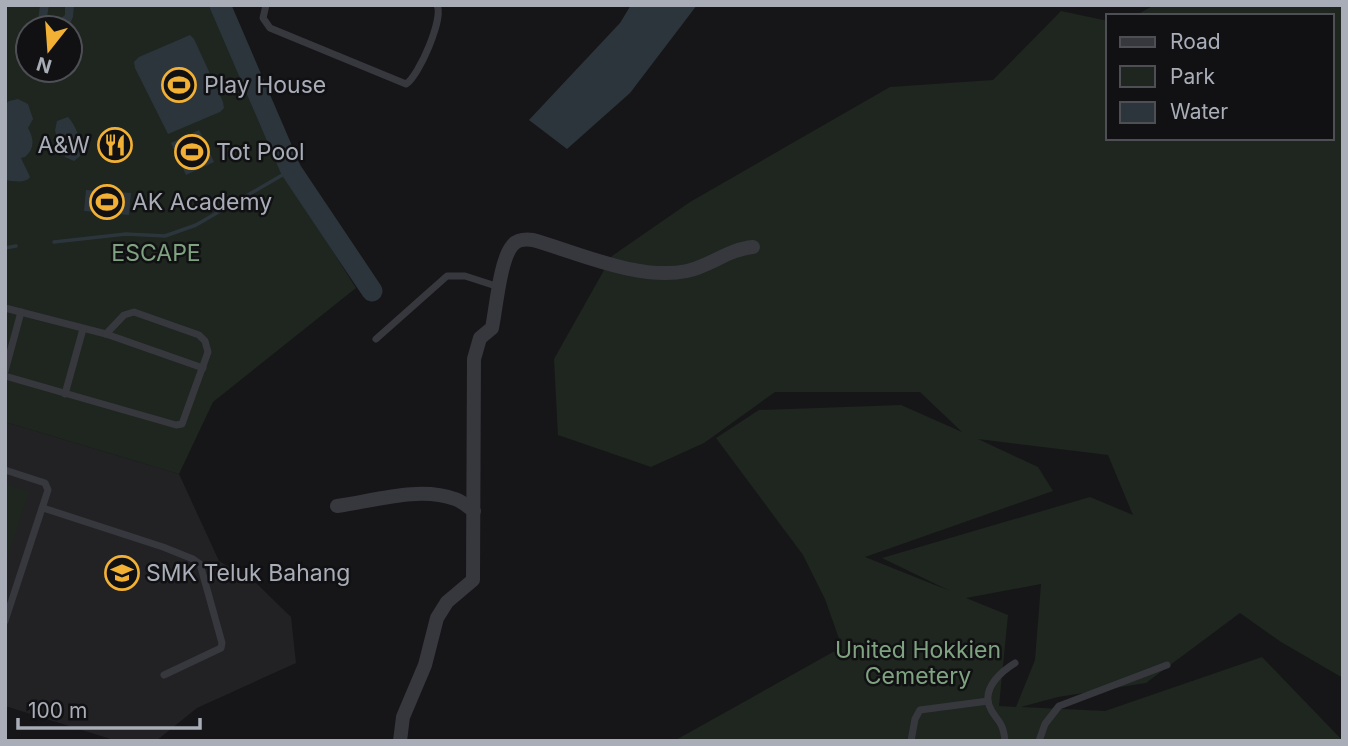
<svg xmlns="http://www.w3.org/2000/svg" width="1348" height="746" font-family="Inter,sans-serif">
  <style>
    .built { fill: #222225 }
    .green { fill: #1e261f; fill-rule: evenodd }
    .water { fill: #2c353c }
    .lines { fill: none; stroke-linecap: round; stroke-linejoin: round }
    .stream { stroke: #2c353c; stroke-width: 3.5 }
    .river { stroke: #2c353c; stroke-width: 21 }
    .service { stroke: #37383d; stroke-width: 7 }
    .minor { stroke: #37383d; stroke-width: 14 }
    .labels { text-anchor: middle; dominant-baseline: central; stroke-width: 5; stroke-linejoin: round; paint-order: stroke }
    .poi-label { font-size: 23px; fill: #a8adb8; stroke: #111113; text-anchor: start }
    .park-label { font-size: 23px; fill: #7fa381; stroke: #111113 }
  </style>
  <rect width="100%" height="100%" fill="#161618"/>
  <!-- built -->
  <polygon class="built" points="5,422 179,474 219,561 257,584 291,617 296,663 197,708 156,741 117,741 5,706"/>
  <!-- green -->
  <g class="green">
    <path d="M5,5H211L278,164L356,288L213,402L179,474L5,422ZM28,28H70V70H28Z"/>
    <path d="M1154,5H1343V678L1281,642L1240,613L1146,683L1058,697L1021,707L1105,711L1262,657L1343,741H674L842,647L825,599L803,555L716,438L759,410L901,405L962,432L920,392H775L704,443L651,467L558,435L554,359L612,256L690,202L890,87L993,80L1061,11L1108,21V138H1332V16H1135ZM978,439L1108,455L1133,515L1090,497L882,558L950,591L865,557L1053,491L1038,467ZM1041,584L1035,660L1016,707L999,706L1008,615L966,598Z"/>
    <polygon points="5,484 29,492 5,565"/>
  </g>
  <!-- water -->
  <g class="water">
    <polygon points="40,5 49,5 47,17 55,23 65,15 65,5 74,5 73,17 68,28 43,28 38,20"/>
    <polygon points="631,5 697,5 630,93 567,149 529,120 620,23"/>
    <polygon points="190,35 194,39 223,102 224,108 220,112 168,134 135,68 134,62 139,57"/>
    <path d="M18,99L28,104L33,119L28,128C34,138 35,149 25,157L21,158L30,177C25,184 13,181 5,180V105L9,101Z"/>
    <path d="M68,117C76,126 84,145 80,156L74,161L65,157L55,131L57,121Z"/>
    <polygon points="199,130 214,162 186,175 171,143"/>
    <polygon points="86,190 131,193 129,215 84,211"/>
  </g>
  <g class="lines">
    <!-- stream -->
    <g class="stream">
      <polyline points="54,242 126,234 165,236 196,225 291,170"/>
      <polyline points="5,248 16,246"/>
    </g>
    <!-- river -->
    <polyline class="river" points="220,5 291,170 372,291"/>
    <!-- service -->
    <g class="service">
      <path d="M266,5L263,18L270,28L406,84C419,76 444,18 437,5"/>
      <polyline points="5,308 106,334 203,368"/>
      <polyline points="376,339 447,276 465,276 499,287"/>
      <polyline points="5,371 21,312"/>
      <polyline points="5,376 176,425 182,424 208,352 205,341 199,335 134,312 124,315 106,334"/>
      <polyline points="65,394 83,329"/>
      <polyline points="5,470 45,483 48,490 5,621"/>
      <polyline points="43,508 163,547 193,559 200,564 222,643 221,648 164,675"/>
      <polyline points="911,741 915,719 920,710 988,701"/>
      <path d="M1005,741C1003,718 994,720 989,705C983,687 1002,671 1015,663"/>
      <polyline points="1039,741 1045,724 1059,706 1167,665"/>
    </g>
    <!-- minor -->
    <g class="minor">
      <path d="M337,506C374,501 419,486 455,499C462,501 468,507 474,511"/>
      <path d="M400,741L403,717L425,665L437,618L447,602L473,580L474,359L480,338L492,328C496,309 500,260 512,246C517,239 525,239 533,240C579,253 639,281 687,271C710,266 729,249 753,247"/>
    </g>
  </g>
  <!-- icons -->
  <defs>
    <g id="stadium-ring" transform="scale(1.75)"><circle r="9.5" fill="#111113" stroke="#f2b134" stroke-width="1.5"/><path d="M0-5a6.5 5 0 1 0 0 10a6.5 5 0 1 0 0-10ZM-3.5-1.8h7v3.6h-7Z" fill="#f2b134"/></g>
    <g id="restaurant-ring" transform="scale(1.75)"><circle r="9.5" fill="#111113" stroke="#f2b134" stroke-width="1.5"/><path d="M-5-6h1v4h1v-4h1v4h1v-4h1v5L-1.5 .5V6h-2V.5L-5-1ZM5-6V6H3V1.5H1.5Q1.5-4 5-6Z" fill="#f2b134"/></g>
    <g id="school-ring" transform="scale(1.75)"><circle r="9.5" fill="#111113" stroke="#f2b134" stroke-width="1.5"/><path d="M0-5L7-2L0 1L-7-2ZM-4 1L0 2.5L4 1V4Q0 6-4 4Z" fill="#f2b134"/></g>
  </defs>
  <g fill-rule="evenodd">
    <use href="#stadium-ring" x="179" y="85"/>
    <use href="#restaurant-ring" x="115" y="145"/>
    <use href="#stadium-ring" x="192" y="152"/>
    <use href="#stadium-ring" x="107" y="202"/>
    <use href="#school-ring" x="122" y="573"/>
  </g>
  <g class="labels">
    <!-- poi labels -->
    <g class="poi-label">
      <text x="204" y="85">Play House</text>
      <text x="90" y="145" text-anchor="end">A&amp;W</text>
      <text x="216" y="152">Tot Pool</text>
      <text x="132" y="202">AK Academy</text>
      <text x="146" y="573">SMK Teluk Bahang</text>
    </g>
    <!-- park labels -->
    <g class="park-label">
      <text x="156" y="253">ESCAPE</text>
      <text x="918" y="650">United Hokkien<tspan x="918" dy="26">Cemetery</tspan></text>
    </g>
  </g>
  <!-- border -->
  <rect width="1348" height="746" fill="none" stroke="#a8adb8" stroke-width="14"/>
  <!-- legend -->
  <rect x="1106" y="14" width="228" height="126" fill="#111113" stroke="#4d4f55" stroke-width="2"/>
  <rect x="1120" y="37" width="35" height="10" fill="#37383d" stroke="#4d4f55" stroke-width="2"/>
  <text x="1170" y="49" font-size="21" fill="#a8adb8">Road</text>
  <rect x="1120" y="66" width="35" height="21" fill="#1e261f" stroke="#4d4f55" stroke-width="2"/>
  <text x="1170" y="84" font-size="21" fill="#a8adb8">Park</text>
  <rect x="1120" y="102" width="35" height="21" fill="#2c353c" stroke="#4d4f55" stroke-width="2"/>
  <text x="1170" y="119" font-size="21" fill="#a8adb8">Water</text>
  <!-- north arrow -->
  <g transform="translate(49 49) rotate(197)"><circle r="33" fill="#111113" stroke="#4d4f55" stroke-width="2"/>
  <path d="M0-5L12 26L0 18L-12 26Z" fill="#f2b134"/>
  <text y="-10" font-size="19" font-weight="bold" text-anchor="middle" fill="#a8adb8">N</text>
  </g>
  <!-- scale -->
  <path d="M18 718v10h182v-10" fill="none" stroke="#a8adb8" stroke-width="3.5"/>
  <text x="28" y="718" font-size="21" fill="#a8adb8" stroke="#111113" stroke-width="5" paint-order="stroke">100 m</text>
</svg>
